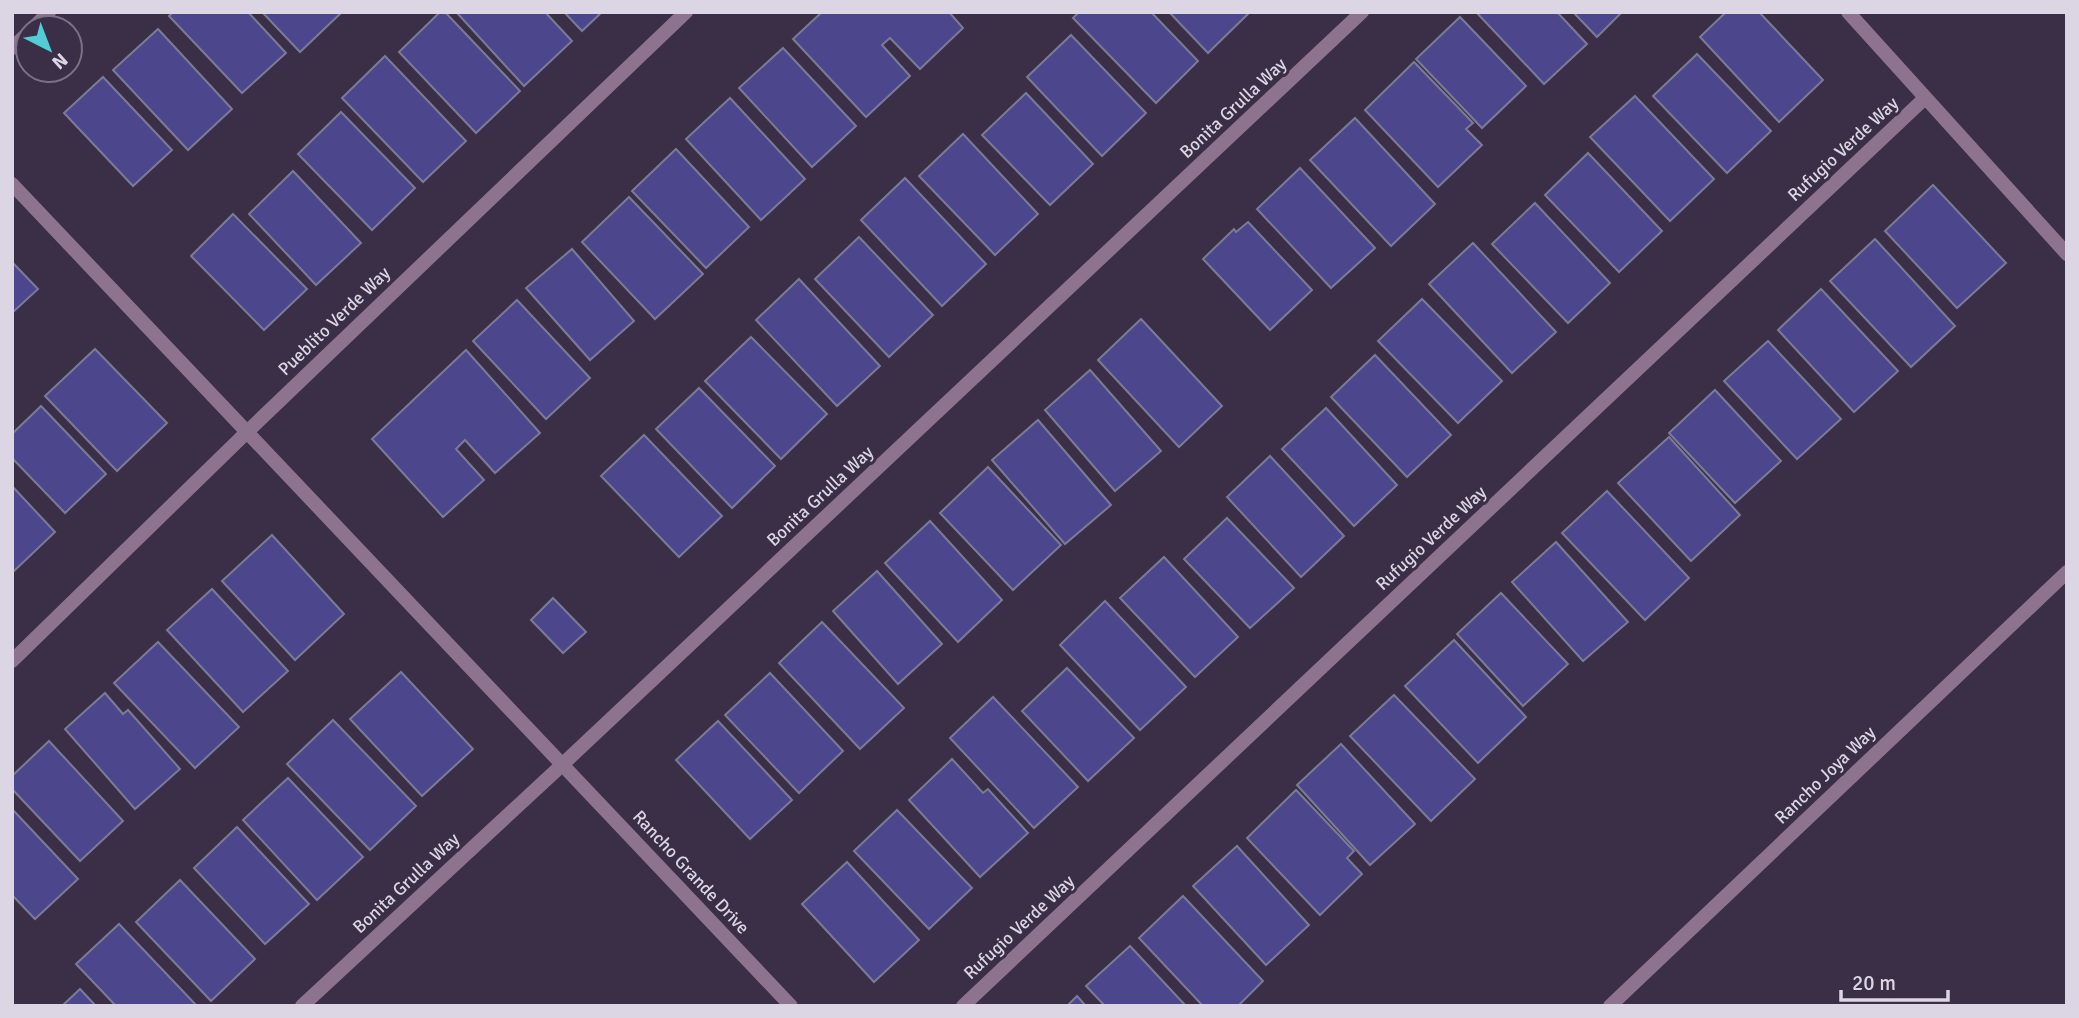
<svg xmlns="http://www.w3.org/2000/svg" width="2079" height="1018" font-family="Signika,sans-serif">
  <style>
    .building { fill: #4c478d; stroke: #7a7b97; stroke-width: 2 }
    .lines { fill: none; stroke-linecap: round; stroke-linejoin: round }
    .minor { stroke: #8d738e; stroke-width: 14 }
    .labels { text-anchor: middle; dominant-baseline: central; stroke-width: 6; stroke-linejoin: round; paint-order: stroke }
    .street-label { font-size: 18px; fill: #dbd5e4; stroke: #3a2f46 }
  </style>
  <rect width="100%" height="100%" fill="#3a2f46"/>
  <!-- building -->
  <g class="building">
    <polygon points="173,12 248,12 286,53 242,93 169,16"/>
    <polygon points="262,12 342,12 300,52"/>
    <polygon points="440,12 445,12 520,91 476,133 399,52"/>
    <polygon points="460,12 545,12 572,41 524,86 458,14"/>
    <polygon points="564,12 602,12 582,31"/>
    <polygon points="822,12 949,12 963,28 920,69 890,38 882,45 910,76 866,117 793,39"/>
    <polygon points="1079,12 1151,12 1198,61 1156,103 1073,18"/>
    <polygon points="1169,12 1250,12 1208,53"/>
    <polygon points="1476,12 1557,12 1587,44 1544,84"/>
    <polygon points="1573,12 1622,12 1597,37"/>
    <polygon points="1726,12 1759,12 1823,80 1779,122 1700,37"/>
    <polygon points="1460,17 1526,86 1482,128 1416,59"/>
    <polygon points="158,29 232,109 188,150 113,70"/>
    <polygon points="1071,35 1146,113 1102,156 1027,77"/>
    <polygon points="783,48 856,126 812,167 739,88"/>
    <polygon points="1697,54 1771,131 1727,173 1653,96"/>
    <polygon points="385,56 466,141 423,182 342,98"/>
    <polygon points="1414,62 1473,123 1466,129 1482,145 1438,187 1365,110"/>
    <polygon points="103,77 172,150 133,186 64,113"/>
    <polygon points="1026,93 1093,164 1050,205 982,135"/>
    <polygon points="1635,96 1714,179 1670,221 1590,137"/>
    <polygon points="730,98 805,179 761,220 686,139"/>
    <polygon points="341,112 415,188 372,230 298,154"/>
    <polygon points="1355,118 1435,204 1391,246 1310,160"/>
    <polygon points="963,134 1038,214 995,255 919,176"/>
    <polygon points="676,149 749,227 706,268 632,191"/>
    <polygon points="1588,153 1662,231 1619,272 1545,195"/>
    <polygon points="1300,168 1375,248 1331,288 1257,209"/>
    <polygon points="293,171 361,243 316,285 249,214"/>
    <polygon points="905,178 986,264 942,306 861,220"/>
    <polygon points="1933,185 2006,263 1957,308 1885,231"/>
    <polygon points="629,197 703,274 655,319 582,242"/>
    <polygon points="1535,203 1610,283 1568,323 1492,244"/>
    <polygon points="233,214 307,289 264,330 191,256"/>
    <polygon points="1248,222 1312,290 1270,330 1203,259 1234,229 1236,232"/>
    <polygon points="859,237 933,315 889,357 815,279"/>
    <polygon points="1875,239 1955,326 1911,367 1830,281"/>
    <polygon points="1473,243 1556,332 1512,373 1429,284"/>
    <polygon points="572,249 634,321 590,360 526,288"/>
    <polygon points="12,262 38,289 12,313"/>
    <polygon points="799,279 880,366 837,406 756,320"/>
    <polygon points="1821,289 1898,371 1854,412 1778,330"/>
    <polygon points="1422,299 1502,381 1458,423 1378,341"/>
    <polygon points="517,300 590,378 546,419 473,341"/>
    <polygon points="1141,319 1222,406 1179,447 1098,360"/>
    <polygon points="751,337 827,414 781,459 705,381"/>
    <polygon points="1768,341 1841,419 1797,459 1724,381"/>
    <polygon points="95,349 167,423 117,471 45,396"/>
    <polygon points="466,350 540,433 495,473 465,440 456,449 484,480 443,517 372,439"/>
    <polygon points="1375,355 1451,435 1407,477 1331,397"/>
    <polygon points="1090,370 1161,451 1115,491 1045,410"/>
    <polygon points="699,388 775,466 732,508 656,429"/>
    <polygon points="1715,390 1781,461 1735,503 1669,433"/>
    <polygon points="41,406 106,474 65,513 12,458 12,434"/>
    <polygon points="1326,408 1397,485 1354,526 1282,449"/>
    <polygon points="1038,420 1111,505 1065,544 992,460"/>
    <polygon points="644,435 722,516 679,557 601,476"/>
    <polygon points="1669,437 1740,515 1691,561 1618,483"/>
    <polygon points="1270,456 1344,536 1301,577 1227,497"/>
    <polygon points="988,467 1061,545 1013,590 940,513"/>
    <polygon points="12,486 55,532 12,573"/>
    <polygon points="1607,491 1689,578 1645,620 1562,533"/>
    <polygon points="1227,518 1294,588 1250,628 1184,559"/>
    <polygon points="930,521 1002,600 958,642 885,563"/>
    <polygon points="272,535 344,614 295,660 222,581"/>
    <polygon points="1556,542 1628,622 1583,661 1512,582"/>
    <polygon points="1164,557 1238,637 1195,677 1120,598"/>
    <polygon points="877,571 942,644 898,684 833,611"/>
    <polygon points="212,589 288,671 243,712 167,630"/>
    <polygon points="1501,593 1568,664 1523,706 1457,634"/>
    <polygon points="553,598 586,632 563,653 531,620"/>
    <polygon points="1105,601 1186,687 1140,730 1060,645"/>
    <polygon points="822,622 904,708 860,749 779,663"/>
    <polygon points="1454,640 1526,717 1478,763 1405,686"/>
    <polygon points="158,642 239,727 195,768 114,683"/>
    <polygon points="1067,668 1134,738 1088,781 1022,711"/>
    <polygon points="401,672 473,749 422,796 350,719"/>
    <polygon points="770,673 843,751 799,793 725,715"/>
    <polygon points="105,693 123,714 128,710 180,769 135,809 65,729"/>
    <polygon points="1394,695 1475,779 1431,821 1350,736"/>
    <polygon points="993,697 1078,787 1034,828 950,738"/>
    <polygon points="333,720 416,806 370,850 287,764"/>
    <polygon points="718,721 792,800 750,839 676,760"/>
    <polygon points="49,741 123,821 80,861 12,789 12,776"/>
    <polygon points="1341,744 1415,824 1370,865 1297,785"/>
    <polygon points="952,759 983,793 988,789 1028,833 980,877 909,800"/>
    <polygon points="288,778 363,857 317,900 243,820"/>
    <polygon points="1296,790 1354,851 1347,858 1362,874 1320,915 1247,838"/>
    <polygon points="12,809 78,879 35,919 12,895"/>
    <polygon points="897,810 972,888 929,929 854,851"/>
    <polygon points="237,827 309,904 265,944 194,868"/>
    <polygon points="1237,846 1309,925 1266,965 1193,886"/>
    <polygon points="847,862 919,940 874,982 802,904"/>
    <polygon points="180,880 255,959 211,1001 136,922"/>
    <polygon points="1183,896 1263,981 1238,1006 1203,1006 1139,938"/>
    <polygon points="119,924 197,1006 116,1006 76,964"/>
    <polygon points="1130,946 1186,1006 1105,1006 1086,986"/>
    <polygon points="80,989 96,1006 62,1006"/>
    <polygon points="1077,996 1086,1006 1067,1006"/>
  </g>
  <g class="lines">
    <!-- minor -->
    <g class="minor">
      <polyline points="1848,12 2067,254"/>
      <polyline points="33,28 49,12"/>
      <polyline points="12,48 28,33"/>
      <polyline points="12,184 791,1006"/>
      <polyline points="12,661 248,431 686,12"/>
      <polyline points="302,1006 563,764 1362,12"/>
      <polyline points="963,1006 1925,98"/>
      <polyline points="1610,1006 2067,572"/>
    </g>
  </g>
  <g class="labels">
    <!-- street labels -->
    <g class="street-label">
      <text transform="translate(1233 108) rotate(-43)">Bonita Grulla Way</text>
      <text transform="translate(1843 149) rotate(-43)">Rufugio Verde Way</text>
      <text transform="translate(334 321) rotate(-44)">Pueblito Verde Way</text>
      <text transform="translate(820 496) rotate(-43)">Bonita Grulla Way</text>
      <text transform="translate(1431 538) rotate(-43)">Rufugio Verde Way</text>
      <text transform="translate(1825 775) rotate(-44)">Rancho Joya Way</text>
      <text transform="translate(691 872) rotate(47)">Rancho Grande Drive</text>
      <text transform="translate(406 883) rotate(-43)">Bonita Grulla Way</text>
      <text transform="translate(1019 927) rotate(-43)">Rufugio Verde Way</text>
    </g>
  </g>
  <!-- border -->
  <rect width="2079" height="1018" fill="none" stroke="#dbd5e4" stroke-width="28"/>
  <!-- north arrow -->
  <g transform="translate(49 49) rotate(138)"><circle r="33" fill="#3a2f46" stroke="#7a7185" stroke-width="2"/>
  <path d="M0-5L12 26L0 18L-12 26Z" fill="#52ccd5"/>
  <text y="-10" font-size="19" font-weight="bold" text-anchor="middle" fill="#dbd5e4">N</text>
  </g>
  <!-- scale -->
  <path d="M1841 990v10h107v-10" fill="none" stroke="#dbd5e4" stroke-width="3.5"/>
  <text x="1852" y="990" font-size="21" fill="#dbd5e4" stroke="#3a2f46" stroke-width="5" paint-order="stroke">20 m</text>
</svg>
